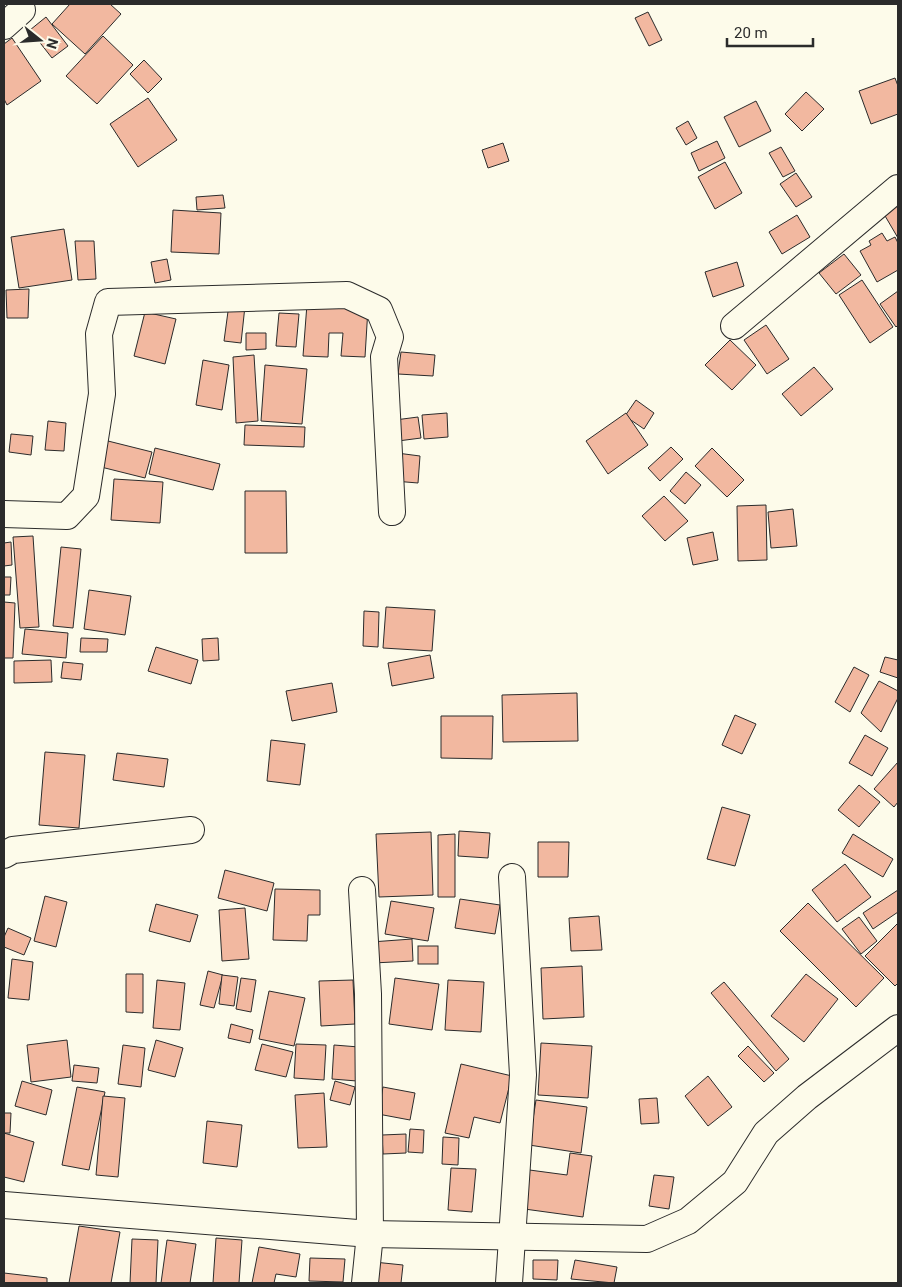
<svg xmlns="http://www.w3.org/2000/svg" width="902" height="1287" font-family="Roboto,sans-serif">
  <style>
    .building { fill: #f2b8a0; stroke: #2b2b2b }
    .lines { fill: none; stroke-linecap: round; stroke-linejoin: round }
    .street-casing { stroke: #2b2b2b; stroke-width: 28 }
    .street { stroke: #fdfbea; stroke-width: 26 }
  </style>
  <rect width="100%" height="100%" fill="#fdfbea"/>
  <!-- building -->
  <g class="building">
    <polygon points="70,4 110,4 121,14 85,54 52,24"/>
    <polygon points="648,12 662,40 649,46 635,18"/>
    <polygon points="46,17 68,46 52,58 30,30"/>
    <polygon points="103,36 133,65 97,104 66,76"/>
    <polygon points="12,38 41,81 7,105 4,99 4,44"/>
    <polygon points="144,60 162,79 148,93 130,74"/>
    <polygon points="895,78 898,86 898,114 871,124 859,91"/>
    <polygon points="806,92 824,109 802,131 785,114"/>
    <polygon points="148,98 177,140 138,167 110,124"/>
    <polygon points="756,101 771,131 739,147 724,117"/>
    <polygon points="688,121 697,138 686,145 676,128"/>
    <polygon points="717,141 725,158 699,171 691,153"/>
    <polygon points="503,143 509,161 488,168 482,150"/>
    <polygon points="781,147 795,171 783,177 769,153"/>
    <polygon points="725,162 742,193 715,209 698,177"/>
    <polygon points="796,173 812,197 796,207 780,184"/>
    <polygon points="223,195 225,208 197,210 196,197"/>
    <polygon points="898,199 898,238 881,209"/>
    <polygon points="173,210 221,213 219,254 171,252"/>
    <polygon points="797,215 810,237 782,254 769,232"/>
    <polygon points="64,229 72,280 19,288 11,237"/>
    <polygon points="882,233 887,241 895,237 898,243 898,270 877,282 860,251 871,245 869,241"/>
    <polygon points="75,241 94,241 96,279 78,280"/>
    <polygon points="844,254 861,275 836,294 819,273"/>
    <polygon points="167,259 171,280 155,283 151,262"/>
    <polygon points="737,262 744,286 713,297 705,272"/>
    <polygon points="862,280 893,327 870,343 839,295"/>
    <polygon points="29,289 28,318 7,318 6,290"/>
    <polygon points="898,291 898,325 896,327 880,304"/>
    <polygon points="229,304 245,306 241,343 224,341"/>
    <polygon points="307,304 368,308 365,357 341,356 343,333 329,333 328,357 303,356"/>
    <polygon points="145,312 176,319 165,364 134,356"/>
    <polygon points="279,313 299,314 296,347 276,346"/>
    <polygon points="766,325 789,359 767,374 744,340"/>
    <polygon points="246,333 266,333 266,349 246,350"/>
    <polygon points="730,340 756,365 732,390 705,365"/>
    <polygon points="401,352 435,355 433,376 398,374"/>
    <polygon points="254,355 258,421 236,423 233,357"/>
    <polygon points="203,360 229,365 222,410 196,405"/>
    <polygon points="265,365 307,369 302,424 261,421"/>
    <polygon points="814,367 833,389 801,416 782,394"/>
    <polygon points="636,400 654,413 644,429 625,416"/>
    <polygon points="447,413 448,437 424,439 422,415"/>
    <polygon points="626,413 648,445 608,474 586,441"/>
    <polygon points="418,417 421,438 398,441 395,420"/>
    <polygon points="48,421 66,423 64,451 45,450"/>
    <polygon points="245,425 305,427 304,447 244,445"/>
    <polygon points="11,434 33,436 31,455 9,452"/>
    <polygon points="104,440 152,452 145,478 97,466"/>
    <polygon points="671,447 683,459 660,481 648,468"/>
    <polygon points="155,448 220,464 213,490 149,474"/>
    <polygon points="712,448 744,480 727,497 695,466"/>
    <polygon points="397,453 420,456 418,483 394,481"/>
    <polygon points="686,472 701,485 685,504 670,491"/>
    <polygon points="114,479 163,482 160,523 111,520"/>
    <polygon points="245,491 286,491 287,553 245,553"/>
    <polygon points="664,496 688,521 665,541 642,516"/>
    <polygon points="766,505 767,560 738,561 737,506"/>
    <polygon points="793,509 797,546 771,548 768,512"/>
    <polygon points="713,532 718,560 693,565 687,538"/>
    <polygon points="33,536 39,627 20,628 13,537"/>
    <polygon points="11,542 12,565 4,566 4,543"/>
    <polygon points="61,547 81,549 73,628 53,626"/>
    <polygon points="4,577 11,577 10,595 4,595"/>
    <polygon points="89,590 131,596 125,635 84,629"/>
    <polygon points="4,602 15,603 13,658 4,658"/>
    <polygon points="386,607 435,610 432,651 383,648"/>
    <polygon points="364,611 379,612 378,647 363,646"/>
    <polygon points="25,629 68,633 66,658 22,654"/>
    <polygon points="81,638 108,639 107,652 80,652"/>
    <polygon points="218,638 219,660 203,661 202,639"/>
    <polygon points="156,647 198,660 191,684 148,671"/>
    <polygon points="430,655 434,678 392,686 388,663"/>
    <polygon points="885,657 898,660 898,678 880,672"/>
    <polygon points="51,660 52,682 14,683 14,661"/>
    <polygon points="63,662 83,664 81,680 61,678"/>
    <polygon points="854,667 869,675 850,712 835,702"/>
    <polygon points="879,681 898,691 898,698 881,732 861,713"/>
    <polygon points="332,683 337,712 292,721 286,691"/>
    <polygon points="577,693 578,741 503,742 502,695"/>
    <polygon points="735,715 756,724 742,754 722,745"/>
    <polygon points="441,716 493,716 492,759 441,758"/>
    <polygon points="865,735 888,748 872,776 849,763"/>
    <polygon points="271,740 305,744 300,785 267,781"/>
    <polygon points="45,752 85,755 79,828 39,825"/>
    <polygon points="117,753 168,759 164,787 113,780"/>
    <polygon points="898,762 898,802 894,807 874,789"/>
    <polygon points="859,785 880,802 859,827 838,810"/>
    <polygon points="722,807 750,815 735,866 707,859"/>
    <polygon points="459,831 490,833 488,858 458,856"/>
    <polygon points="431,832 433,895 379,897 376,834"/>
    <polygon points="455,834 455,897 438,897 438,835"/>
    <polygon points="853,834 893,859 883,877 842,853"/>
    <polygon points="538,842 569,842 568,877 538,877"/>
    <polygon points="845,864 871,897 837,922 812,890"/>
    <polygon points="225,870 274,883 267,911 218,898"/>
    <polygon points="275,889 320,890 320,915 308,915 307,941 273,940"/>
    <polygon points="898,890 898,912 873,929 863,913"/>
    <polygon points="45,896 67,902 56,947 34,941"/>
    <polygon points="460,899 500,905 495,934 455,928"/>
    <polygon points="391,901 434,908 428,941 385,934"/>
    <polygon points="808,903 884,978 856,1007 780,931"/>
    <polygon points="156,904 198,915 190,942 149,931"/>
    <polygon points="245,908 249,959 222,961 219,910"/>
    <polygon points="599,916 602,950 571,951 569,918"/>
    <polygon points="859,917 877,941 861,954 842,929"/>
    <polygon points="898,923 898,983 895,986 865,956"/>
    <polygon points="8,928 31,938 24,955 4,947 4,937"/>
    <polygon points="412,939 413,961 373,963 371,942"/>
    <rect x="418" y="946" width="20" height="18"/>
    <polygon points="12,959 33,962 29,1000 8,998"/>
    <polygon points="582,966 584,1017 543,1019 541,968"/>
    <polygon points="208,971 223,975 214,1008 200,1005"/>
    <polygon points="126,974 143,974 143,1013 126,1012"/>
    <polygon points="806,974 838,999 804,1042 771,1016"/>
    <polygon points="222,975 238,977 234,1006 219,1004"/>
    <polygon points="241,978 256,980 251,1012 236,1009"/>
    <polygon points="395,978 439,984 432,1030 389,1024"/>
    <polygon points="157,980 185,983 180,1030 153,1028"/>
    <polygon points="353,980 355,1024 321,1026 319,981"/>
    <polygon points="448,980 484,982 481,1032 445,1030"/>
    <polygon points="724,982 789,1059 776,1071 711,993"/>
    <polygon points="269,991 305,998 294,1046 259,1039"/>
    <polygon points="231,1024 253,1030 250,1043 228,1038"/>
    <polygon points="67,1040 71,1077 31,1082 27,1045"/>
    <polygon points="156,1040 183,1048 175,1077 148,1070"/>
    <polygon points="541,1043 592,1046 588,1098 538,1095"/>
    <polygon points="262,1044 293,1052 286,1077 255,1070"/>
    <polygon points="296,1044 326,1045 324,1080 294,1078"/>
    <polygon points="123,1045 145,1048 141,1087 118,1084"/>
    <polygon points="334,1045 359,1047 357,1081 332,1079"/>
    <polygon points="748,1046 774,1073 764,1082 738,1056"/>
    <polygon points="461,1064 512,1076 500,1123 474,1117 469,1138 445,1133"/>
    <polygon points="74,1065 99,1068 97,1083 72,1081"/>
    <polygon points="708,1076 732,1107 708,1126 685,1096"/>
    <polygon points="22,1081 52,1090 46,1115 15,1106"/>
    <polygon points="335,1081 355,1087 350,1105 330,1100"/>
    <polygon points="77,1087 105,1092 89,1170 62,1165"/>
    <polygon points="383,1087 415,1093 410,1120 378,1114"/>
    <polygon points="324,1093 327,1147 298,1148 295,1095"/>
    <polygon points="103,1096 125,1098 118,1177 96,1175"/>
    <polygon points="657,1098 659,1123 641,1124 639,1099"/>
    <polygon points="536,1100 587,1107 581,1153 529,1145"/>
    <polygon points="4,1113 11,1113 10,1133 4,1133"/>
    <polygon points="207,1121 242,1125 237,1167 203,1163"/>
    <polygon points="410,1129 424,1130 423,1153 408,1152"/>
    <polygon points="4,1133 34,1142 24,1182 4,1177"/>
    <polygon points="406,1134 406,1153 383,1154 382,1135"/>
    <polygon points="443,1137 459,1138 458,1165 442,1164"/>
    <polygon points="570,1153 592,1156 583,1217 517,1208 522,1169 567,1175"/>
    <polygon points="451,1168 476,1169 472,1212 448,1210"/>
    <polygon points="654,1175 674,1177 669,1209 649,1206"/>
    <polygon points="79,1226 120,1232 111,1283 69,1283"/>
    <polygon points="216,1238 242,1240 239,1283 213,1283"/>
    <polygon points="132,1239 158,1240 156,1283 130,1283"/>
    <polygon points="167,1240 196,1244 190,1283 161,1283"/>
    <polygon points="259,1247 300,1254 296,1277 276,1274 274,1283 252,1283"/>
    <polygon points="310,1258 345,1259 343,1282 309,1281"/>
    <polygon points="533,1260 558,1260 557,1280 533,1279"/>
    <polygon points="575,1260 617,1267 614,1283 571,1279"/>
    <polygon points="374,1262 403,1265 401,1283 372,1283"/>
    <polygon points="4,1273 47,1278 47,1283 4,1283"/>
  </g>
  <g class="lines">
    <!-- street casing -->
    <g class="street-casing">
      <g id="street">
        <polyline points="4,26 22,10"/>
        <polyline points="734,326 898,188"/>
        <polyline points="4,514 67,516 86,496 102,394 99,334 108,302 347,295 379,310 390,337 384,357 392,512"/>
        <polyline points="4,855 13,850 191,830"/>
        <polyline points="362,890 368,994 370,1234 365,1283"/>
        <polyline points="4,1205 370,1234 647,1239 688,1221 735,1182 766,1133 807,1097 898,1028"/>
        <polyline points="509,1283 523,1075 512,877"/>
      </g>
    </g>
    <!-- street -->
    <use href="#street" class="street"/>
  </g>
  <!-- border -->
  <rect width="902" height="1287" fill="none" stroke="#2b2b2b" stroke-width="10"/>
  <!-- north arrow -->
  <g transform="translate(40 40) rotate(107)" stroke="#fdfbea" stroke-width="4" paint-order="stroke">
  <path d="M0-4L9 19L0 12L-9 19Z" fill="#2b2b2b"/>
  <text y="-8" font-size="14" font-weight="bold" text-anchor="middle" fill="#2b2b2b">N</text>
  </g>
  <!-- scale -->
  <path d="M727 38v8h86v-8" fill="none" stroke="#2b2b2b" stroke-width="2.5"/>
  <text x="734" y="38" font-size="15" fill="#2b2b2b" stroke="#fdfbea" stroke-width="4" paint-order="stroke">20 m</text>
</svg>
